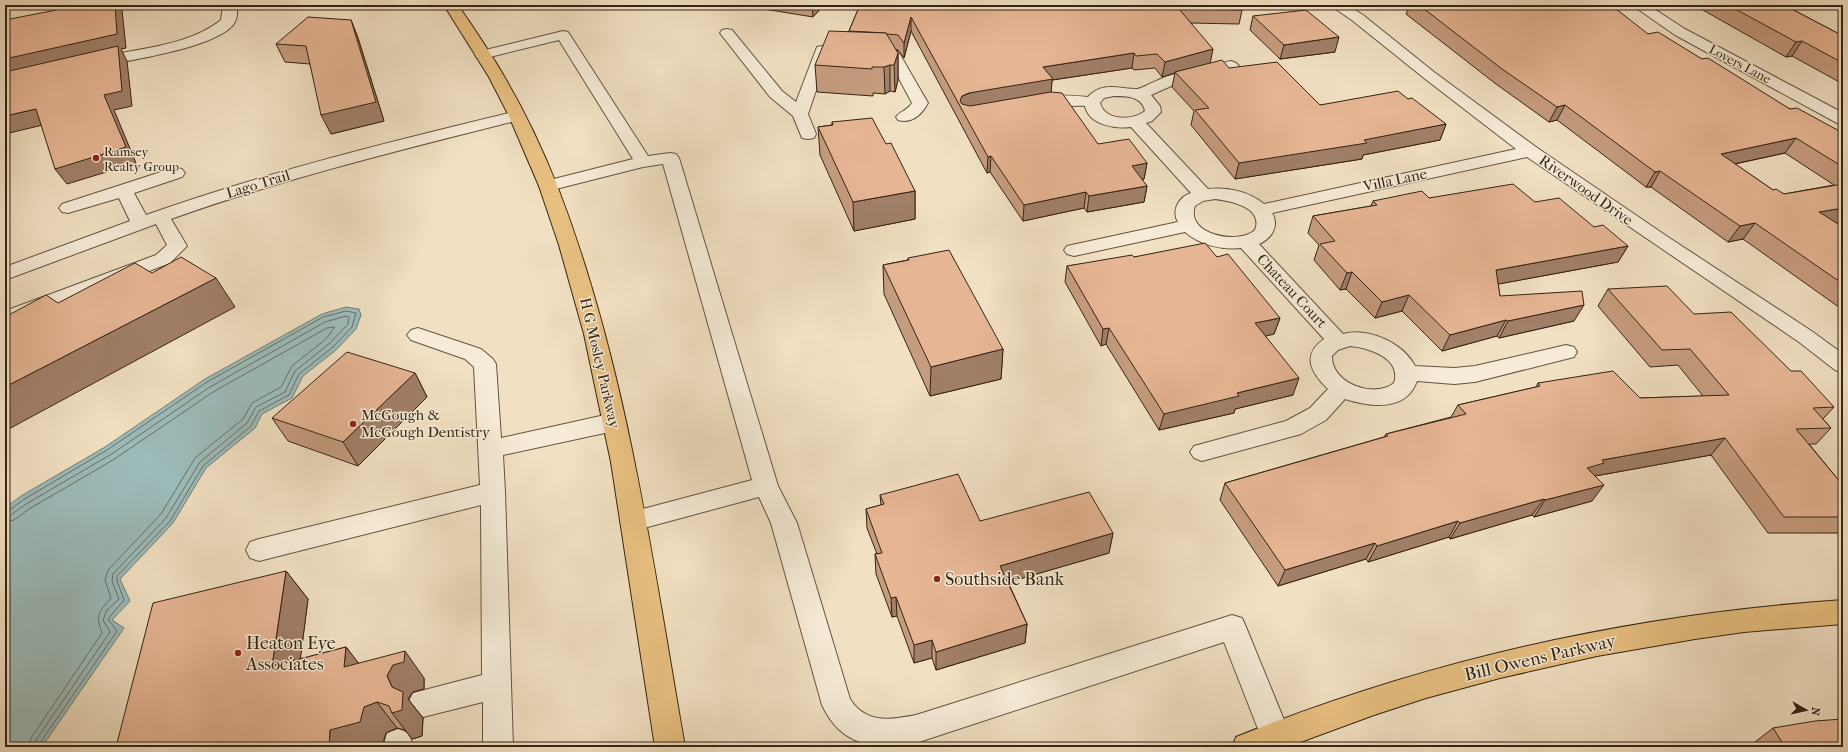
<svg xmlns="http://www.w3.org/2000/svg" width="1848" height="752" font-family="'IM FELL French Canon',serif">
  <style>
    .water { fill: #9cbbba; stroke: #727f77 }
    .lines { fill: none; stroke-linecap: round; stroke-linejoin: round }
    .shore { stroke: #687066; stroke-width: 1 }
    .minor-casing { stroke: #63533f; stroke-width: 2 }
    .major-casing { stroke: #342413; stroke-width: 2 }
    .minor { fill: #f6ebd7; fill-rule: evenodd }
    .major { fill: #e8c081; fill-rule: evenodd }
    .wall { fill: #c69c7f; stroke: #342413; fill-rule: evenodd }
    .shaded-wall { fill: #a17f68; stroke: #342413 }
    .building { fill: #e6b594; stroke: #342413 }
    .poi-dot { fill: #8f2418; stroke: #f6ebd7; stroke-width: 1.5 }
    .labels { text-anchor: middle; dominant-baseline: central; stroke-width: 3; stroke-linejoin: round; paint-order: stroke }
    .far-street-label { font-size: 13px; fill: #342413; stroke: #f6ebd7 }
    .far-poi-label { font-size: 13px; fill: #342413; stroke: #f6ebd7; text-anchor: start }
    .street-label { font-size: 15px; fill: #342413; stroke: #f6ebd7 }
    .poi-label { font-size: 15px; fill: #342413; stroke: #f6ebd7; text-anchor: start }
    .near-poi-label { font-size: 18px; fill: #342413; stroke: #f6ebd7; text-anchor: start }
    .near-street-label { font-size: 18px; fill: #342413; stroke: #f6ebd7 }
  </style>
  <rect width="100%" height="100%" fill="#f1e0c2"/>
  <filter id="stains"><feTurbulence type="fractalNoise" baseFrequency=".005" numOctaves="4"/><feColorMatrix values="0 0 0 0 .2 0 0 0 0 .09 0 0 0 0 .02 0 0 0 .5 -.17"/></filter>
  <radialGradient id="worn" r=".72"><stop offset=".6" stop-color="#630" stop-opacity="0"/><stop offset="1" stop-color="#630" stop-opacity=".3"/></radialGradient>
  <!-- water -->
  <polygon class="water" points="346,307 359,309 361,315 356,329 336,350 303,376 292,398 262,414 255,428 206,468 173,523 120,579 130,601 112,620 124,628 42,747 5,747 5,508 21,496 105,447 205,379 322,314"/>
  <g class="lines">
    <!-- shore -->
    <g class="shore">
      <polyline points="5,511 8,511 23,500 107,450 207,382 323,317 346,311 356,313 352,327 333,347 299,374 289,395 259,411 251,426 203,466 170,521 117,576 117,581 124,600 108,619 117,631 40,743 39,747"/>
      <polyline points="5,516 11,515 26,504 110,455 210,387 325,322 346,316 349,317 348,324 330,343 295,371 285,392 256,407 247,423 200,462 166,518 113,574 112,581 119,599 107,610 103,620 110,632 36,740 34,747"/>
      <path d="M5,522L14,520L29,509L113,460L213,392L327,328L335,327L326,339L292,366L281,387L252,403L243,419L195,458L161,514L108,570L105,580L111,598C99,612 95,614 102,633L31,738L28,747"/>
    </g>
    <!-- minor casing -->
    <g class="minor-casing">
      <g id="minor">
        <path d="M223,5H237C237,12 238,19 233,25C212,49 128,60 96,67L91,65L88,62L91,59C131,49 188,47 221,20Z"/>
        <path d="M1330,5H1347L1363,15L1434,72L1536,147L1668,237L1813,332L1843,354V373L1835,370L1799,342L1527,157L1272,213C1280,226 1271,239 1259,244L1343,334C1368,327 1403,343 1415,366L1454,368L1475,366L1566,345L1574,347L1577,352L1574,357L1475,382L1454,384L1417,381C1406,412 1370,407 1345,399L1326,420L1301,434L1202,461L1194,458L1190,452L1194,446L1286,421L1310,408L1328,389C1311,373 1301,355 1324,339L1241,248C1221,250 1200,245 1185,232L1074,256L1067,254L1064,250L1067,246L1178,222C1171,210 1179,197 1191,193L1131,127C1115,129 1089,125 1085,106C1068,105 1047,109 1031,105L1029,102L1031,99C1049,94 1069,95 1088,97C1102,81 1119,89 1137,89C1141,89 1161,78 1168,76C1189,70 1210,66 1231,61L1236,63L1239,66L1236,69L1178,83L1151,95L1160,106L1161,112L1152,121L1146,123L1208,189C1227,187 1249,191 1264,204L1516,149L1424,78L1353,21ZM1114,96C1126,96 1142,96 1145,111C1132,121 1105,121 1100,103L1104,98ZM1215,199C1230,201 1264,207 1255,230C1239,245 1185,235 1195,206L1203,201ZM1350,346C1369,348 1402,358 1394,383C1374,399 1331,383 1332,356L1338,350Z"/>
        <polygon points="1632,5 1648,5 1685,29 1843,113 1843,125 1837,123 1675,35"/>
        <polygon points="727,29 732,30 782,91 796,102 817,47 822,46 837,48 839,51 837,54 828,55 808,114 816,134 814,138 808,139 802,138 793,116 770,97 720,33 722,30"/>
        <path d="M563,31L568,32L570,35L648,156L670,153L676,154L679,158L778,486L797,523L850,699C866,724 890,720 916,715L1232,615L1242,618L1246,627L1291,737L1287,747H1265L1224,642L916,743C875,751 841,746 822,705L771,523L759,497L633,531L624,528L620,521L624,514L752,480L663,164L643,167L548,191L542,190L539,186L542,182L633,159L559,40L482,59L477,58L475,55L477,52Z"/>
        <path d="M872,49L898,51L928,103C922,114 912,124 898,120L896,117C900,111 908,110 912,103L888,58L867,56L865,53L867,50Z"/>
        <path d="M517,111L523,113L525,116L523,119C404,149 286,178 171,219L187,246L170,263L5,326V311L156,255L167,245L156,224L5,280V267L130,221L119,198L68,213L62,212L59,208L62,204L170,169L176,168L182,169L185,173L182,177L134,193L146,215C267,172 392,141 517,111Z"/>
        <polygon points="418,328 481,349 493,359 496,364 501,438 614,413 622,416 626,422 622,428 614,431 503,455 505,492 513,747 483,747 483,702 423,717 413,713 408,703 413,693 482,675 481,505 259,561 250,558 246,550 250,542 259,539 480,485 474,367 465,359 411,340 407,335 411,330"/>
        <polygon points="398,729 409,733 413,747 383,747 387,733"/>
      </g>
    </g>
    <!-- major casing -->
    <g class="major-casing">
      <g id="major">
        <path d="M444,5H458C474,29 491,53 505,78C525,112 543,150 558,188C627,367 652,559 685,747H655L611,462L584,334L559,245L539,186L509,116L489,77Z"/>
        <path d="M1843,600V624L1744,632L1695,639L1597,656L1500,678L1426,698L1374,715L1287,747H1232L1236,737C1430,659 1635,614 1843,600Z"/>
      </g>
    </g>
    <!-- minor -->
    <use href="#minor" class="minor"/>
    <!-- major -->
    <use href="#major" class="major"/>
  </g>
  <!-- wall -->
  <g class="wall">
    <polygon points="746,5 824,5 813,17 758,8"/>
    <polygon points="860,5 1241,5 1242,10 1239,24 1191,23 1210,63 1229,68 1320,105 1408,99 1446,124 1440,140 1363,155 1362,159 1235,179 1191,125 1194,111 1172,87 1175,73 1162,77 1155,68 1134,70 1132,68 1052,80 1051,92 1098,144 1147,163 1144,179 1142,180 1147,186 1144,202 1087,212 1084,208 1023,221 990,172 987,173 911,31 904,58 898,50 895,49 898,53 898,80 895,92 890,91 885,94 873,93 873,96 817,92 815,65 849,31"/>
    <path d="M1410,5H1486L1488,6L1648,34L1702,59L1790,109L1843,133V222L1836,223L1843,227V310L1743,239L1728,242L1651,187H1646L1557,120L1549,122L1496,84L1406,14ZM1785,153L1834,185L1784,194L1773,190L1735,164Z"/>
    <polygon points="1694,5 1784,5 1843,36 1843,84 1792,56 1786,57"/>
    <polygon points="1253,16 1335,52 1280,59 1250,30"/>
    <polygon points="351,20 358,38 384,121 331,134 310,64 285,62 276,44"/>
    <polygon points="832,122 886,144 915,191 915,219 854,231 820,155 818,127 832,125"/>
    <polygon points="1429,198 1535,202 1594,227 1628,246 1618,262 1498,284 1500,296 1574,321 1499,338 1497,336 1442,351 1402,311 1375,318 1346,289 1340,290 1314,260 1319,245 1308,233 1313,216 1371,206 1373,201"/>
    <polygon points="1134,257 1217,257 1280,318 1274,334 1265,336 1293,395 1235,409 1234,413 1159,430 1106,344 1101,346 1065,282 1067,266"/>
    <polygon points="908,258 1003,349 1001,379 930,396 884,294 883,265 908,260"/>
    <polygon points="1608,289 1694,314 1791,371 1834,407 1823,419 1831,428 1816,444 1809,444 1841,483 1843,483 1843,533 1768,533 1711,455 1595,476 1592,501 1534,517 1532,515 1450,539 1449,537 1368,562 1366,559 1278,586 1220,500 1225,483 1384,437 1386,434 1451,417 1458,405 1536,387 1538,383 1640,398 1703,396 1678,365 1650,367 1598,306"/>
    <polygon points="415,373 427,397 358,466 288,441 272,418"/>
    <polygon points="880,495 980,521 1113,533 1109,553 1008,582 1027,624 1025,643 936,670 932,658 914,663 897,616 892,617 876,574 875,554 877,554 867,528 866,509 881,505"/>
    <polygon points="286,571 308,599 300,659 346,647 358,663 424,678 424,689 413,692 408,699 423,718 422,736 412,739 405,730 397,728 386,733 382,747 116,747"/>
    <polygon points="1773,728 1843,747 1758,747 1755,742"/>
  </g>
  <!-- shaded-wall -->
  <g class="shaded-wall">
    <polygon points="115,5 119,5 122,10 126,48 121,49 127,61 132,106 114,110 136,163 67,184 55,169 104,95 5,76 5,59"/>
    <polygon points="812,5 824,5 813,17"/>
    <polygon points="911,17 911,31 904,58 904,43"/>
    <polygon points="351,20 358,38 384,121 331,134 321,115"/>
    <polygon points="1339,37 1335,52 1280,59 1284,45"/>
    <polygon points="1802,41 1792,56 1786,57 1796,42"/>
    <polygon points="1213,49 1210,64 1175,72 1175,73 1162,77 1165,62"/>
    <polygon points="898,53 898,80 895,92 894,65"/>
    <polygon points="1134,53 1132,68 1052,80 1051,95 963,111 960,101 962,96 1043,67"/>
    <polygon points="890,65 890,91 885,94 884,67"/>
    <polygon points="1565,105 1557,120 1549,122 1557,107"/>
    <polygon points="36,109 47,124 5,134 5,116"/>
    <polygon points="1446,124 1440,140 1363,155 1362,159 1235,179 1239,163"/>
    <polygon points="1796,138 1785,153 1710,169 1721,154"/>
    <polygon points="991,156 990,172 987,173 988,157"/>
    <polygon points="1147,163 1144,179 1129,181 1132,166"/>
    <polygon points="1660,171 1651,187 1646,187 1655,172"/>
    <polygon points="1147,186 1144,202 1087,212 1089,196"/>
    <polygon points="915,191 915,219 854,231 853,202"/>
    <polygon points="1086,192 1084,208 1023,221 1024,205"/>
    <polygon points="1843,208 1843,222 1807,228 1819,212"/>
    <polygon points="1755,223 1743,239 1728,242 1740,226"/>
    <polygon points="1628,246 1618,262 1488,286 1496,270"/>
    <polygon points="1352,272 1346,289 1340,290 1347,273"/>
    <polygon points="216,278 235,307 5,431 5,387"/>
    <polygon points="1409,295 1402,311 1375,318 1382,302"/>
    <polygon points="1584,305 1574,321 1499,338 1508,321"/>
    <polygon points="1280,318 1274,334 1250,340 1255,323"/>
    <polygon points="1506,320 1497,336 1442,351 1450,335"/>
    <polygon points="1109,328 1106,344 1101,346 1103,329"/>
    <polygon points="1003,349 1001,379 930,396 931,367"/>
    <polygon points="415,373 427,397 358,466 343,442"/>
    <polygon points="1299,378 1293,395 1235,409 1234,413 1159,430 1164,414 1237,393"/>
    <polygon points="1725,438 1711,455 1595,476 1587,468 1602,460"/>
    <polygon points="1604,485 1592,501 1534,517 1545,500"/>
    <polygon points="1544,499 1532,515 1450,539 1460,523"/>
    <polygon points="1458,521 1449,537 1368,562 1377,546"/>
    <polygon points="1113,533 1109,553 999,585 1000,566"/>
    <polygon points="1375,543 1366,559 1278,586 1285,570"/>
    <polygon points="286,571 308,599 296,693 272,666"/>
    <polygon points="896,597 897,616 892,617 891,598"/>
    <polygon points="1027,624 1025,643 936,670 936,652"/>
    <polygon points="932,640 932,658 914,663 914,645"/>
    <polygon points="346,647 367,674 344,667"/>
    <polygon points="405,651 424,678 424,689 413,692 408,699 423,718 422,736 412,739 392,713 392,687 387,676 393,665"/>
    <polygon points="377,702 397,728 386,733 382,747 329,747 330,730 364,707"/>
  </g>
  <!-- building -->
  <g class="building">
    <polygon points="70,5 115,5 117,34 5,59 5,20 56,10 56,8"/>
    <polygon points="860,5 1241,5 1242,10 1179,9 1213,49 1165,62 1157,54 1136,56 1134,53 1043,67 1053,79 969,93 962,96 960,101 962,104 970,106 1051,92 1062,93 1098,144 1129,139 1147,163 1132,166 1147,186 1089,196 1086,192 1024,205 991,156 988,157 911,17 904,43 898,35 887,34 886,33 849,31"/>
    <polygon points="1419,5 1486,5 1488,6 1512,5 1611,5 1648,34 1658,32 1702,59 1708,58 1790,109 1797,108 1843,133 1843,167 1796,138 1721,154 1773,190 1776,189 1784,194 1843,184 1843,208 1819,212 1843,227 1843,284 1755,223 1740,226 1660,171 1655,172 1565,105 1557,107 1502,69"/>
    <polygon points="1728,5 1784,5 1843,36 1843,63 1802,41 1796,42"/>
    <polygon points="1306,10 1339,37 1284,45 1253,16"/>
    <polygon points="308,17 351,20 376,102 321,115 306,46 276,44"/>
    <polygon points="829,31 886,33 898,53 894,65 890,65 884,67 872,67 872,69 815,65"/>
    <polygon points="118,46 122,91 104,95 126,147 55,169 36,109 5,116 5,72"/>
    <polygon points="1222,60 1229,68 1277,62 1320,105 1398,91 1408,99 1412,98 1446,124 1364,140 1367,143 1239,163 1195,110 1209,108 1175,72"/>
    <polygon points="872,118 886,144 891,143 915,191 853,202 818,127 833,125 832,122"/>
    <polygon points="1513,184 1535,202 1559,198 1594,227 1603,225 1628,246 1496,270 1500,296 1582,291 1584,305 1508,321 1506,320 1450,335 1409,295 1382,302 1352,272 1347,273 1320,244 1335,241 1313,216 1377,205 1373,201 1422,191 1429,198"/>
    <polygon points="1205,243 1217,257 1228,254 1280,318 1255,323 1299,378 1237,393 1239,396 1164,414 1109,328 1103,329 1067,266 1132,255 1134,257"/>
    <polygon points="949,250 1003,349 931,367 883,265 909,260 908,258"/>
    <polygon points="181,257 216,278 5,387 5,317 46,295 58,303 135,263 152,273"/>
    <polygon points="1667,286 1694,314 1731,312 1791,371 1801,371 1834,407 1813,408 1831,428 1796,429 1841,483 1843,483 1843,517 1784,517 1725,438 1602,460 1604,463 1587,468 1604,485 1545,500 1544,499 1460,523 1458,521 1377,546 1375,543 1285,570 1225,483 1388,436 1386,434 1466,414 1458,405 1540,386 1538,383 1613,371 1640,398 1729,395 1690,349 1662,350 1608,289"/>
    <polygon points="347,352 415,373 343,442 272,418"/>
    <polygon points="958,474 980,521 1089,492 1113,533 1000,566 1027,624 936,652 932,640 914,645 896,597 891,598 875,554 882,553 866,509 884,504 880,495"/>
    <polygon points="286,571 272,666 346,647 344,667 405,651 404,662 393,665 387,676 392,687 403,692 402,710 392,713 389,706 377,702 364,707 360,722 330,730 329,747 116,747 153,603"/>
    <polygon points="1843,719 1843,747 1785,747 1773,728 1815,721"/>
  </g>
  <!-- markers -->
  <g class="poi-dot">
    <circle cx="96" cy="158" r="4"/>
    <circle cx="353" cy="424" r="4"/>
    <circle cx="937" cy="579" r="4"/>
    <circle cx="238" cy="653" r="4"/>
  </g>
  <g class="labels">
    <!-- far-street labels -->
    <g class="far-street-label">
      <text transform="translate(1740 64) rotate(28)">Lovers Lane</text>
    </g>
    <!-- far-poi labels -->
    <g class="far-poi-label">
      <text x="104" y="151">Ramsey<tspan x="104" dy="15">Realty Group</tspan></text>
    </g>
    <!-- street labels -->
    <g class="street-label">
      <text transform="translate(1395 180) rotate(-12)">Villa Lane</text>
      <text transform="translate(258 184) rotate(-17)">Lago Trail</text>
      <text transform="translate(1586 190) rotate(35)">Riverwood Drive</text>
      <text transform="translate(1292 291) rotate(47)">Chateau Court</text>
      <text transform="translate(600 363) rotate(77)">H G Mosley Parkway</text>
    </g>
    <!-- poi labels -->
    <g class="poi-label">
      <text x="361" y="415">McGough &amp;<tspan x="361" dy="17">McGough Dentistry</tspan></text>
    </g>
    <!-- near-poi labels -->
    <g class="near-poi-label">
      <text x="945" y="579">Southside Bank</text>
      <text x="246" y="643">Heaton Eye<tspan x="246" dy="21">Associates</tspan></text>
    </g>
    <!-- near-street labels -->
    <g class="near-street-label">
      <text transform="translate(1540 658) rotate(-13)">Bill Owens Parkway</text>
    </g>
  </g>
  <!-- margin -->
  <rect width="1848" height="752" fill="none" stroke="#f1e0c2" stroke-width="20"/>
  <rect x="6" y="6" width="1836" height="740" fill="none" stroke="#342413" stroke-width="2"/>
  <rect x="10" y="10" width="1828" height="732" fill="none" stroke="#342413"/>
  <!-- north arrow -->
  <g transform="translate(1806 710) rotate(98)" stroke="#f6ebd7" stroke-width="3" paint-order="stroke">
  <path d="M0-3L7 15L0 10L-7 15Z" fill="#342413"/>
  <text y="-6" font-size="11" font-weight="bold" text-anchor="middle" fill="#342413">N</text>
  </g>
  <rect width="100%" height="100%" filter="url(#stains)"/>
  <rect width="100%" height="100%" fill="url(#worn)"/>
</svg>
